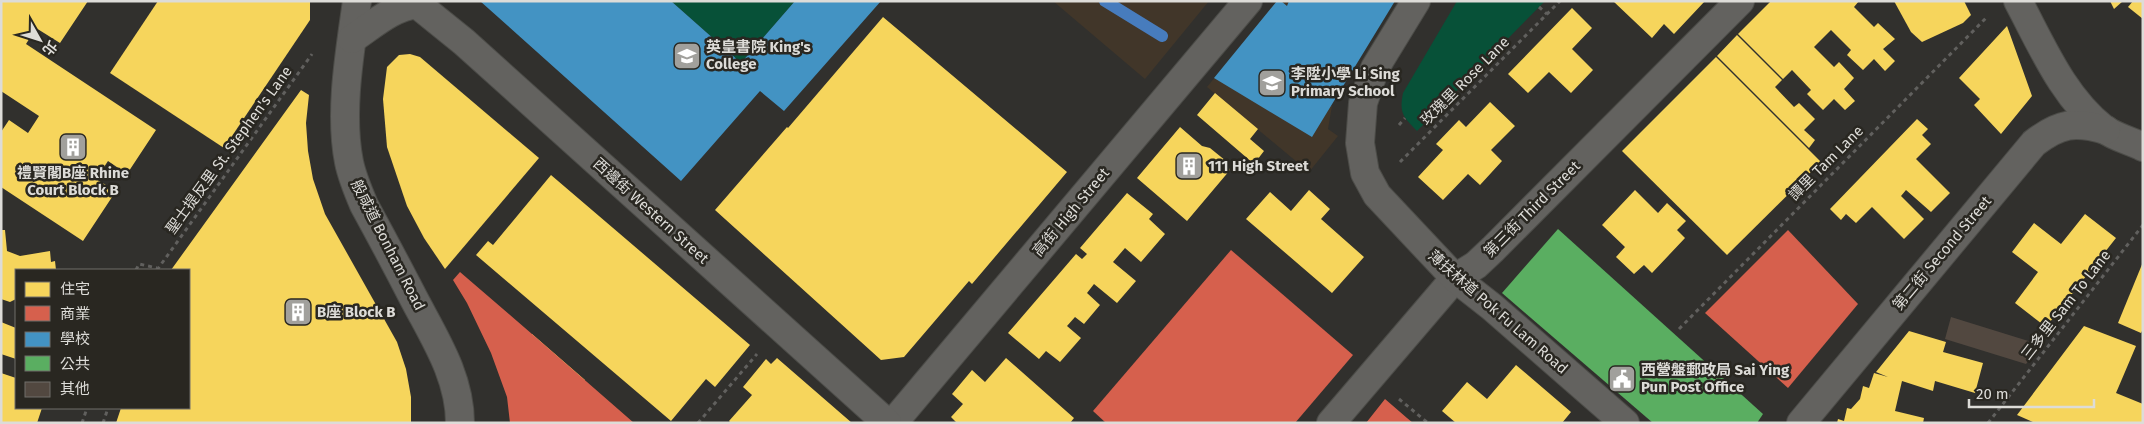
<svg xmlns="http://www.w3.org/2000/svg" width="2144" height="424" font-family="'Fira Sans','Noto Sans TC',sans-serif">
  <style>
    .education { fill: #413629 }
    .green { fill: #075138 }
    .homes { fill: #f6d55c }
    .shops { fill: #d6604d }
    .schools { fill: #4393c3 }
    .public { fill: #5aae61 }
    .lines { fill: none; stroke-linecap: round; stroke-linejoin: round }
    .stream { stroke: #477cbd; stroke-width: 12 }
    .building { fill: #524840 }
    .minor-casing { stroke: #4c4c48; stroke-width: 30 }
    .tertiary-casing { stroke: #4c4c48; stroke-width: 30 }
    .secondary-casing { stroke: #4c4c48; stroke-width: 30 }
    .path { stroke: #61605e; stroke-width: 3; stroke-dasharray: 4 4; stroke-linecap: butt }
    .minor { stroke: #63625f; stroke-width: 28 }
    .tertiary { stroke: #63625f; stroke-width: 28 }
    .secondary { stroke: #63625f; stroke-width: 28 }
    .labels { text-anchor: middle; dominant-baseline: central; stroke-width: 5; stroke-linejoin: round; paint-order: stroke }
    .poi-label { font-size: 15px; font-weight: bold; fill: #dddcd8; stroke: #292721; text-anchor: start }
    .street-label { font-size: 15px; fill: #dddcd8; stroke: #292721 }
  </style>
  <rect width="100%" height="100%" fill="#31302d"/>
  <!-- education -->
  <g class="education">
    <polygon points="1053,1 1209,1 1145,79"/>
    <polygon points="1277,1 1382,1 1323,101 1332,106 1328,129 1338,136 1309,172 1207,87"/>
  </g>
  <!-- green -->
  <g class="green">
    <polygon points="671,1 795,1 741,63"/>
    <path d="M1457,1H1545L1417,131C1403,117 1399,113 1403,93Z"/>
  </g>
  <!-- homes -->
  <g class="homes">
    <polygon points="1,1 88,1 60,43 36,28 26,44 156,130 127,174 108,161 96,179 116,191 83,241 1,187 1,132 9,120 28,133 39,116 1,91"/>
    <polygon points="158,1 310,1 310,20 224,148 110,73"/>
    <polygon points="1613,1 1705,1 1674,34 1664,24 1652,38"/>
    <polygon points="1771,1 1859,1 1854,7 1874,27 1878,23 1895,39 1883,49 1895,61 1885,71 1874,59 1863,70 1847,55 1851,50 1831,30 1814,47 1834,67 1839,62 1854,78 1844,89 1855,101 1845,110 1834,99 1823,110 1807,94 1811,90 1792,70 1783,79 1738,34"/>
    <polygon points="1894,1 1964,1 1971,15 1963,23 1922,42 1911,32"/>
    <polygon points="2110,1 2123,1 2114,9"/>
    <polygon points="2133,1 2143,1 2143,19 2128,7"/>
    <polygon points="1572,8 1592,28 1572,49 1593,70 1571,93 1549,72 1528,93 1508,74"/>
    <polygon points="883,17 1067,172 972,284 969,281 904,357 881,360 715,210 787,127 788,128"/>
    <polygon points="2007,26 2032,96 2001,134 1974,105 1980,99 1959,78"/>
    <polygon points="1737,35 1782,80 1775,87 1794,107 1799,103 1815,119 1804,130 1815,140 1809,148 1717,56"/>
    <polygon points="410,54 420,57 539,158 445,269 424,238 407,206 387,147 383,99 387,67 399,55"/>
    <polygon points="1716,57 1821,162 1727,255 1622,151"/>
    <polygon points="301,90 309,95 306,123 308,151 313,179 325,214 397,342 406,369 411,397 411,423 116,423 121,408 189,408 189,270 171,270"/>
    <polygon points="1215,93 1258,129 1250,139 1264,151 1254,164 1197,115"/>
    <polygon points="1490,102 1515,126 1491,150 1502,161 1480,185 1468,174 1443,200 1418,177 1443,150 1436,144 1459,120 1466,127"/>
    <polygon points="1917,119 1928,129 1922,135 1931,144 1916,159 1950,193 1931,212 1906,190 1901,196 1924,219 1904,239 1872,207 1856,223 1846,214 1841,220 1830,209"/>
    <polygon points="1180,127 1202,146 1210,148 1226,161 1230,170 1187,221 1137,178"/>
    <polygon points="551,175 750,345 715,387 706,379 671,421 476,255 488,241 493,245"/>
    <polygon points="1309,190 1330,209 1321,219 1364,257 1332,293 1246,219 1270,192 1291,211"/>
    <polygon points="1635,190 1658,213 1667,203 1686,221 1677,230 1685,238 1652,273 1644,265 1634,274 1616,257 1625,247 1602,225"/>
    <polygon points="1127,193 1153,214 1149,219 1165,234 1141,262 1125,248 1113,262 1136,281 1117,303 1094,284 1087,293 1100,305 1084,324 1075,317 1067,326 1081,338 1060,362 1046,351 1039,359 1008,333 1076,254 1082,259 1087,254 1080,248"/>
    <polygon points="2085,214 2116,238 2046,327 2015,303 2038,272 2012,252 2034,223 2061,244"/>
    <polygon points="1,230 5,230 7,251 20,256 50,251 51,262 55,261 56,270 16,270 16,299 10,302 1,299"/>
    <polygon points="1783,246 1805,269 1787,286 1806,306 1777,334 1758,316 1737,337 1714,313"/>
    <polygon points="2143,262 2143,329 2141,333 2118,323"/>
    <polygon points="1234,293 1284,335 1262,361 1293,386 1262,423 1161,423 1139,404 1161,377 1140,360 1190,300 1213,319"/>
    <polygon points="1,322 16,328 16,359 1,354"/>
    <polygon points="515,325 529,337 532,334 585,380 583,395 593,396 585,413 597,415 596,423 514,423 519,385 525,377 494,349"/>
    <polygon points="2084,326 2136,346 2116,393 2143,404 2143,423 2035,423 2017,415"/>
    <polygon points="1909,331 1946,342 1943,352 1983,363 1975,393 1935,381 1933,391 1902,381 1895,411 1924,418 1923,423 1837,423 1838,419 1844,421 1847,408 1851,409 1860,399 1863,386 1869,388 1874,373 1888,377 1876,372"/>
    <polygon points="777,358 852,423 731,423 729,421 752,395 743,387 766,359 771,364"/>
    <polygon points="1006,358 1074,418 1070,423 957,423 951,417 963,404 952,394 972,370 985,382"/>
    <polygon points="1516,365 1571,412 1562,423 1456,423 1442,411 1467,382 1487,399"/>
    <polygon points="1,373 16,378 16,408 42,408 37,423 1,423"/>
  </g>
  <!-- shops -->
  <g class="shops">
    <polygon points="1788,230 1858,304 1788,388 1705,313"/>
    <polygon points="1231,250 1353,355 1295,423 1106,423 1093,411"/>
    <polygon points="460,272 532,334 634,423 510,423 507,397 491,353 467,303 453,280"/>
    <polygon points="1385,399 1407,418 1413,423 1366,423"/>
  </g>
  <!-- schools -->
  <g class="schools">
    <polygon points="480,1 671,1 741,63 795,1 881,1 784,111 760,91 681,181"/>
    <polygon points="1277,1 1281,1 1287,6 1289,1 1395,1 1312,137 1214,78"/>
  </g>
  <!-- public -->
  <polygon class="public" points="1558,229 1763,414 1757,423 1653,423 1502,293"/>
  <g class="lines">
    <!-- stream -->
    <polyline class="stream" points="1105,1 1162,36"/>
  </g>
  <!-- building -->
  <polygon class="building" points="1951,317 2041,345 2026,364 1945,339"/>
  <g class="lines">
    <!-- minor casing -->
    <g class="minor-casing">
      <polyline id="minor" points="1331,423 1455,278 1476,265 1493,249 1740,1"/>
    </g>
    <!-- tertiary casing -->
    <g class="tertiary-casing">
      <polyline id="tertiary" points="893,423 1248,1"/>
    </g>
    <!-- secondary casing -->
    <g class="secondary-casing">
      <g id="secondary">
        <path d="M357,1C350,51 339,112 349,162C352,177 358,191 364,205C381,236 398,268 414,299C435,339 460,377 460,423"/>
        <polyline points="1416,1 1375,68 1363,103 1360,143 1365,173 1377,195 1455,278 1492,307 1625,423"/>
        <path d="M2018,1C2042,46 2063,97 2104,129C2115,137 2131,141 2143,147"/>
        <path d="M352,39C373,25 392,7 417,4L464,42L887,423"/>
        <path d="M1801,423L2034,143C2060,123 2075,121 2106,130"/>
      </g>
    </g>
    <!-- path -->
    <g class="path">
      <polyline points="1539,7 1547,14"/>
      <polyline points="1399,125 1405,118"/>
      <polyline points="1400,162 1560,1"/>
      <polyline points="136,270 139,264 157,268"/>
      <polyline points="157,270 312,54"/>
      <polyline points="1679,329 1986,18"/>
      <polyline points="1399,399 1428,423"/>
      <polyline points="82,423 87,408"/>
      <polyline points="103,423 108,408"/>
      <polyline points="698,423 757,354"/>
      <polyline points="1988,423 2143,225"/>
    </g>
    <!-- minor -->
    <use href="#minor" class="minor"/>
    <!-- tertiary -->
    <use href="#tertiary" class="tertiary"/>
    <!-- secondary -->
    <use href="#secondary" class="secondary"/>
  </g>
  <!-- icons -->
  <defs>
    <g id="school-square" transform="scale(1.4375)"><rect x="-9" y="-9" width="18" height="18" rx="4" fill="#a1a09c" stroke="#292721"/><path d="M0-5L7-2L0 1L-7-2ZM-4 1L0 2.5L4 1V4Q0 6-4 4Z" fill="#fff"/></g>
    <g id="building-square" transform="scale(1.4375)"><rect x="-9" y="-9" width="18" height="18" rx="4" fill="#a1a09c" stroke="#292721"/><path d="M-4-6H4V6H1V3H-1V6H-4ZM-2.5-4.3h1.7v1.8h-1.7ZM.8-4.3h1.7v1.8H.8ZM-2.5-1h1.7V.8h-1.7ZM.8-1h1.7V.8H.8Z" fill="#fff"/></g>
    <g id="civic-square" transform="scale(1.4375)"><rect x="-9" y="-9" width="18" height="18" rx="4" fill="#a1a09c" stroke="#292721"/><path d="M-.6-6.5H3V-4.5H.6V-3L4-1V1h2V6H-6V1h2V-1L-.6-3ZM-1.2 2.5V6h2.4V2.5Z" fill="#fff"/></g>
  </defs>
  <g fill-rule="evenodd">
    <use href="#school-square" x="687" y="56"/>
    <use href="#school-square" x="1272" y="83"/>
    <use href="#building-square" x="73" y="147"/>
    <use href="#building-square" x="1189" y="166"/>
    <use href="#building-square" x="298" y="312"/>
    <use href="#civic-square" x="1622" y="379"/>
  </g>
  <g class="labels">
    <!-- poi labels -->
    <g class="poi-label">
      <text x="706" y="47">英皇書院 King's<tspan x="706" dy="17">College</tspan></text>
      <text x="1291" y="74">李陞小學 Li Sing<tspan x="1291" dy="17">Primary School</tspan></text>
      <text x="1208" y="166">111 High Street</text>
      <text x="73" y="173" text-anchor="middle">禮賢閣B座 Rhine<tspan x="73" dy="17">Court Block B</tspan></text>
      <text x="317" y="312">B座 Block B</text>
      <text x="1641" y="370">西營盤郵政局 Sai Ying<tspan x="1641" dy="17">Pun Post Office</tspan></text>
    </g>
    <!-- street labels -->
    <g class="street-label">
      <text transform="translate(1465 81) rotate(-45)">玫瑰里 Rose Lane</text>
      <text transform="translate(229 150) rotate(-54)">聖士提反里 St. Stephen's Lane</text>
      <text transform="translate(1826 163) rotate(-45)">譚里 Tam Lane</text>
      <text transform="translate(1532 209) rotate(-45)">第三街 Third Street</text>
      <text transform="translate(651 211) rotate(42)">西邊街 Western Street</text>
      <text transform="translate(1071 212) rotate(-50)">高街 High Street</text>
      <text transform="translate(388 245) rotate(63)">般咸道 Bonham Road</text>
      <text transform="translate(1942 253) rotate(-50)">第二街 Second Street</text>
      <text transform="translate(2066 305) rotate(-52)">三多里 Sam To Lane</text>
      <text transform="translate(1498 312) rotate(41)">薄扶林道 Pok Fu Lam Road</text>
    </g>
  </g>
  <!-- border -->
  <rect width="2144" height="424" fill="none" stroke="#dddcd8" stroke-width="5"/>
  <!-- legend -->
  <rect x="15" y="269" width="175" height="140" fill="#292721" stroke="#716f6a"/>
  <rect x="25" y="282" width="25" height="15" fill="#f6d55c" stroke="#716f6a"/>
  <text x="60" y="294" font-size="15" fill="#dddcd8">住宅</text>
  <rect x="25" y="306" width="25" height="15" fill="#d6604d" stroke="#716f6a"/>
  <text x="60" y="319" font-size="15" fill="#dddcd8">商業</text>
  <rect x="25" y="332" width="25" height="15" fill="#4393c3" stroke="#716f6a"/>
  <text x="60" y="344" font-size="15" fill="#dddcd8">學校</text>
  <rect x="25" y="356" width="25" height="15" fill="#5aae61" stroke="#716f6a"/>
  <text x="60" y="369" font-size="15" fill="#dddcd8">公共</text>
  <rect x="25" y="382" width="25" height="15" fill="#524840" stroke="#716f6a"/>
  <text x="60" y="394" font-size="15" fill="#dddcd8">其他</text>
  <!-- north arrow -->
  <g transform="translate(40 40) rotate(129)" stroke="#292721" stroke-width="4" paint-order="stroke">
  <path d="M0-4L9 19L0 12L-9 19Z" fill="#dddcd8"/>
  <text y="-8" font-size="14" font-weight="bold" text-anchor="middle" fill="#dddcd8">北</text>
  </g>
  <!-- scale -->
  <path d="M1969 399v8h125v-8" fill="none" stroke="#dddcd8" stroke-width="2.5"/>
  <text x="1976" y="399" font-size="15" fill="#dddcd8" stroke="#292721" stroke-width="4" paint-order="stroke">20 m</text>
</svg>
